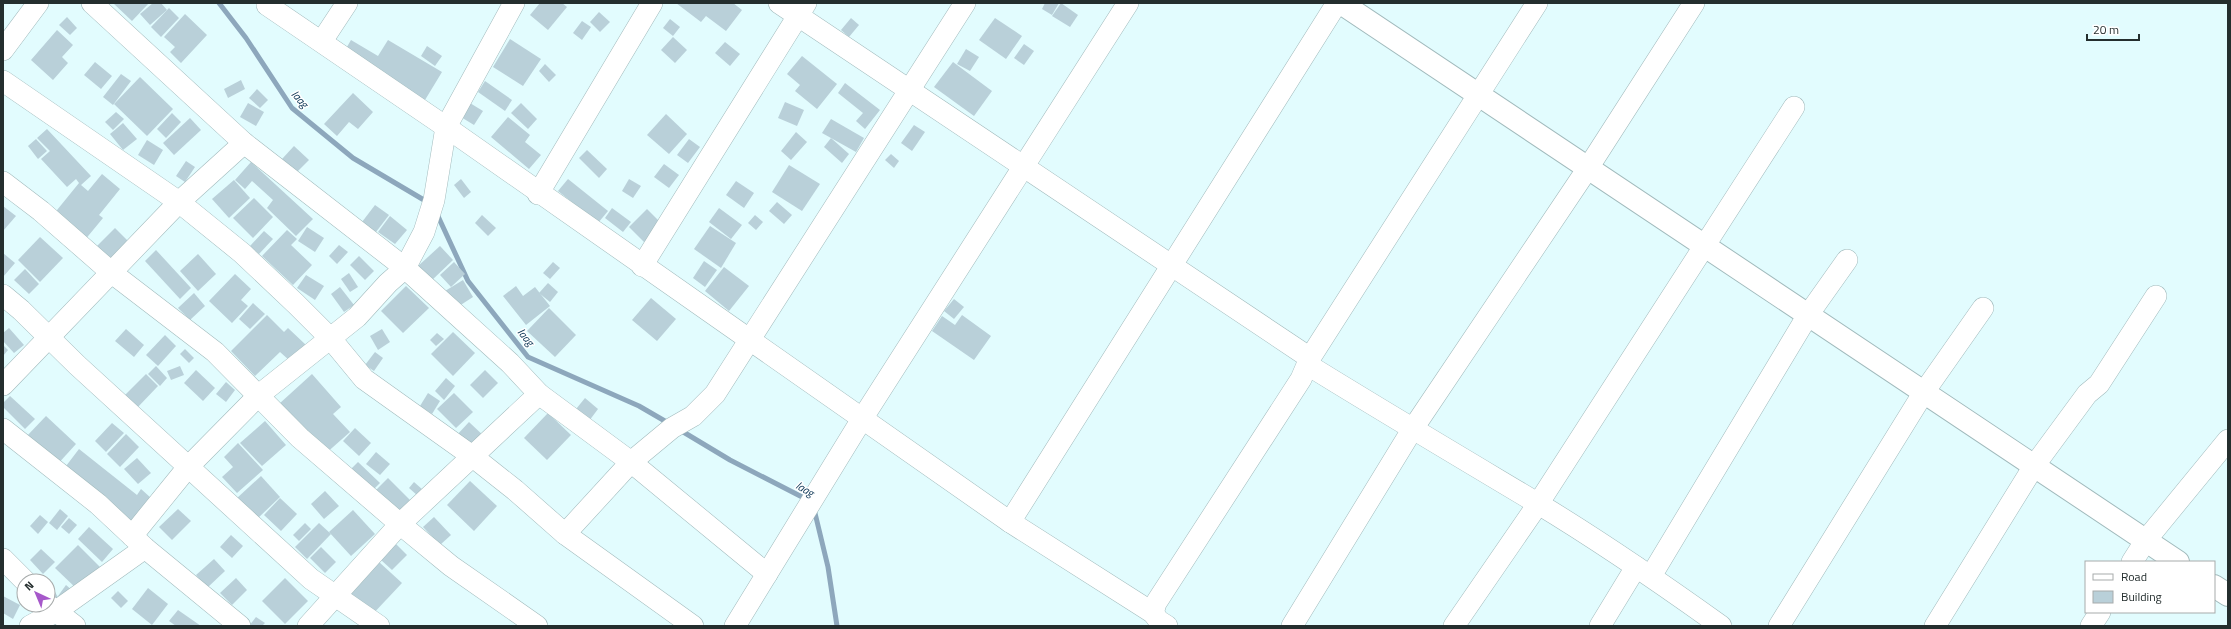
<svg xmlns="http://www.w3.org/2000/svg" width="2231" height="629" font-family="'Titillium Web',sans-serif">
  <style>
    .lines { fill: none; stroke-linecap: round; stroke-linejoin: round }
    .stream { stroke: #8da7bc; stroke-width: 5 }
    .building { fill: #b9d0d9 }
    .minor-casing { stroke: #a1babc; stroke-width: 22 }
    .tertiary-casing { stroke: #a1babc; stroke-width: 24 }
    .minor { stroke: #fff; stroke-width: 21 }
    .tertiary { stroke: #fff; stroke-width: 22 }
    .labels { text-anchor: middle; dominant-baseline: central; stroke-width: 3; stroke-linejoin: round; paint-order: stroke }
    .water-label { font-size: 11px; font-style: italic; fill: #042f4f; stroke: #fff }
  </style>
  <rect width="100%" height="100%" fill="#e2fcfe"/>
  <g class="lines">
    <!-- stream -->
    <g class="stream">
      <polyline points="219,3 246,38 292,108 353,158 429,203"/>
      <polyline points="437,214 468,281 528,357 639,406 670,424"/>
      <polyline points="680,430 730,460 806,499"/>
      <polyline points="814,509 828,567 837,626"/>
    </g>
  </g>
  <!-- building -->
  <g class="building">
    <polygon points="113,3 149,3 132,21"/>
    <polygon points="153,3 161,3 167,10 150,25 140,14"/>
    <polygon points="540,3 562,3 567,7 548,30 530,15"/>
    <polygon points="676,3 733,3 742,10 726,31 706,16 701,22"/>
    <polygon points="1045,3 1059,3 1052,15 1042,9"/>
    <polygon points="1061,3 1078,15 1070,27 1052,16"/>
    <polygon points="169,8 179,18 161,37 151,27"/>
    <polygon points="599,12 610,22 600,32 590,22"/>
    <polygon points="185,14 207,35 181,63 170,52 175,47 164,37"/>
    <polygon points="67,17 77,28 70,35 59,25"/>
    <polygon points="851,18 859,25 849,37 841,30"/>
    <polygon points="995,18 1022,36 1006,59 979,40"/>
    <polygon points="670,19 680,27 673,36 663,28"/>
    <polygon points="582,21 591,27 582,40 573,33"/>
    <polygon points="57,30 73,45 62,57 68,63 53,80 31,60"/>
    <polygon points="673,37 687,50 675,63 661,50"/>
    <polygon points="510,39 541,59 523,86 493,67"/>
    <polygon points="351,40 378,56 388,40 442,72 425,100 344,52"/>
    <polygon points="725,42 740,54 730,66 715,53"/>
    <polygon points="1024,44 1034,51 1024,65 1014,58"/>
    <polygon points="427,46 442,56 435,66 421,56"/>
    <polygon points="966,49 979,57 970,71 957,64"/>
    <polygon points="802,56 837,84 817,109 795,91 800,85 787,74"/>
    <polygon points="95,62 112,76 101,89 84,75"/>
    <polygon points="953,62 992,91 974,116 934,87"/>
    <polygon points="545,64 556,75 549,82 539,71"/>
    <polygon points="121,74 131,81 113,105 103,97"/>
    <polygon points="140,77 173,109 147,136 114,104"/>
    <polygon points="241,80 245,89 228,98 224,89"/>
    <polygon points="485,81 512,100 505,111 478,92"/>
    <polygon points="845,83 880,110 865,129 856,121 863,113 838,93"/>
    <polygon points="257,89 268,100 260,108 249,98"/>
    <polygon points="353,93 373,112 358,129 349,122 337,136 324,124"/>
    <polygon points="465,100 483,111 474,125 456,114"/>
    <polygon points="785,102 804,110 797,126 778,118"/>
    <polygon points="248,103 264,112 256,126 240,117"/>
    <polygon points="521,103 537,119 528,129 511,113"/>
    <polygon points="116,112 124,119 113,130 105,122"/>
    <polygon points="172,113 181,122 166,138 157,129"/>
    <polygon points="666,114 687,134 669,154 647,135"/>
    <polygon points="508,117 530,135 525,142 541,155 529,169 491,137"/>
    <polygon points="190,118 201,130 174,155 163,143"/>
    <polygon points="831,119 864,138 856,152 822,133"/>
    <polygon points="123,123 137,139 123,150 110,134"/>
    <polygon points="914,125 925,132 912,151 901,143"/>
    <polygon points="47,129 91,176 81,185 88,191 102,174 120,189 99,215 103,218 84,241 53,215 79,183 76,179 67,187 41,159 50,151 37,138"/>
    <polygon points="796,132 807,142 791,160 781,151"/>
    <polygon points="831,138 849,154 842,163 824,147"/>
    <polygon points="36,139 47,151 38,159 28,146"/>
    <polygon points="689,139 700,147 688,163 677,155"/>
    <polygon points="147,140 163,150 154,165 138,155"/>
    <polygon points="294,146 309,160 297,172 282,159"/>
    <polygon points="587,150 607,169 599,178 579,158"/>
    <polygon points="891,154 899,161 894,168 885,160"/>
    <polygon points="186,161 195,167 185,182 176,176"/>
    <polygon points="251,162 313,219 296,236 267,208 273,200 252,181 245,189 235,180"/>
    <polygon points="664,164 679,175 669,188 654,177"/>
    <polygon points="789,165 820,184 802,211 772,192"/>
    <polygon points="461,179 471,192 464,198 454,185"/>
    <polygon points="568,179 608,211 598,223 558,191"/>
    <polygon points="629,179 641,186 633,198 622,191"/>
    <polygon points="234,180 250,198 229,218 212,199"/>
    <polygon points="736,181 754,193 744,208 726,195"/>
    <polygon points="254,198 273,217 253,238 233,218"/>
    <polygon points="777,202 792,215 784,224 769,211"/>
    <polygon points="375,205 389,215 376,232 362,222"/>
    <polygon points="3,206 16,216 3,231"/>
    <polygon points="612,208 631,222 623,232 605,218"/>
    <polygon points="719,208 742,225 731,239 709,222"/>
    <polygon points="647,209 662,224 644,242 629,227"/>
    <polygon points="482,215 496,228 488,236 475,223"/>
    <polygon points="755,215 763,222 756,230 748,223"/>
    <polygon points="390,216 407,230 395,244 378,232"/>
    <polygon points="710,226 736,243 721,268 694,249"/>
    <polygon points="307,227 324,238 315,252 298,241"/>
    <polygon points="115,228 129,242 109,262 95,248"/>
    <polygon points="287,230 297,239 291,245 312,265 293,285 262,256"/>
    <polygon points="264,231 273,239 259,254 250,246"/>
    <polygon points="40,237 63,258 40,282 18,260"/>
    <polygon points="339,245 348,252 337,264 329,256"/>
    <polygon points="440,246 453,260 430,282 417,267"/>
    <polygon points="156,250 191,288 180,299 145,261"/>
    <polygon points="3,253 15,263 3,277"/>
    <polygon points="198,254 216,274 198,291 180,271"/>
    <polygon points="359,256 374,271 365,280 350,265"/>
    <polygon points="704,261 717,270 705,287 693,278"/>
    <polygon points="454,262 465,274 451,287 440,275"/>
    <polygon points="553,262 560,268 550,279 543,273"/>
    <polygon points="724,267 749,286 729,311 705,291"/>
    <polygon points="25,269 39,284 29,294 14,280"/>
    <polygon points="349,273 358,287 350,292 341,279"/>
    <polygon points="235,274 251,289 241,300 248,306 232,323 209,301"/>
    <polygon points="306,275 324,286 315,300 297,288"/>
    <polygon points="463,280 473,297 456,308 445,291"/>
    <polygon points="548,283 558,292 550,302 539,293"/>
    <polygon points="406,286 429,308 403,333 381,311"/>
    <polygon points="516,286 523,296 535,287 550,306 526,325 503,296"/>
    <polygon points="340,287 354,305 344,312 331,294"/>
    <polygon points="194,293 205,306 190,320 178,308"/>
    <polygon points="651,298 676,319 657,341 632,320"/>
    <polygon points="954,299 964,307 954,319 944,311"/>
    <polygon points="253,303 265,314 250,329 239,319"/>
    <polygon points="549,308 576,335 555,357 527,331"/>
    <polygon points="267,315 284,332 288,328 306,345 290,361 280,352 255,376 231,351"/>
    <polygon points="962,315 991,336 974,360 932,331 942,316 955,325"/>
    <polygon points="9,328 24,345 14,353 3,341 3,333"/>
    <polygon points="126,329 144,345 134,357 115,341"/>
    <polygon points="382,329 390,342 378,350 370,336"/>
    <polygon points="453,332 475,353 453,376 431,354"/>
    <polygon points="437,333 444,339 436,346 430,340"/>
    <polygon points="165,335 176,346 158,366 146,355"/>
    <polygon points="3,345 8,350 3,356"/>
    <polygon points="185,349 194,358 189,363 180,354"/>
    <polygon points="375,352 383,358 374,371 365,365"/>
    <polygon points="156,366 167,378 160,386 148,374"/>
    <polygon points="180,366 184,375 171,380 167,371"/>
    <polygon points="196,370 215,388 203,401 184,383"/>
    <polygon points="485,370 498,383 483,398 470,385"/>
    <polygon points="146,374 158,386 137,408 125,395"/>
    <polygon points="312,374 341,407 333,414 350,432 324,455 279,404"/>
    <polygon points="446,378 455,386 444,400 435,391"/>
    <polygon points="226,382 235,390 226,402 216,394"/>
    <polygon points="428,393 440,401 432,414 420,406"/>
    <polygon points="454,393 473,412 456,428 437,409"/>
    <polygon points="10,396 35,419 25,429 3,407 3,403"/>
    <polygon points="585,398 598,409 586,425 572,414"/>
    <polygon points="548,413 571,435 547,460 524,438"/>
    <polygon points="46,416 76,444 56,466 26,437"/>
    <polygon points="265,421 286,445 262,466 240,443"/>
    <polygon points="469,422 486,438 472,452 456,436"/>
    <polygon points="112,423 124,433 106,452 95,441"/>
    <polygon points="355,428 371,443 359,456 343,441"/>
    <polygon points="126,434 139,447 120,467 107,454"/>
    <polygon points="238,443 263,470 237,493 222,477 233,467 224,457"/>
    <polygon points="79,449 137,495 141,489 151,498 131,523 63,470"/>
    <polygon points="376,452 390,464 380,475 366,464"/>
    <polygon points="137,458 151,473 138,484 124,469"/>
    <polygon points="358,462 380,483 369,494 347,473"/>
    <polygon points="261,476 280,497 256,520 236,499"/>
    <polygon points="388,478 410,500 395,515 373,493"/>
    <polygon points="470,481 497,506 474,531 447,505"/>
    <polygon points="414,482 423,490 418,496 409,488"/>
    <polygon points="325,491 339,506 324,519 311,504"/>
    <polygon points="280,498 297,514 281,531 264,515"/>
    <polygon points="60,509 68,516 57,530 49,523"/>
    <polygon points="178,509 191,521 172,540 159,527"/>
    <polygon points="353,510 375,534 351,556 329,532"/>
    <polygon points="40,515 48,522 38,534 30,526"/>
    <polygon points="434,517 451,535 440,545 423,527"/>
    <polygon points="69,518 77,525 69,534 61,527"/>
    <polygon points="305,523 311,529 299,541 293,535"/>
    <polygon points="319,523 331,534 307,559 295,547"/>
    <polygon points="89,527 113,549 102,562 78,539"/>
    <polygon points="231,535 243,546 232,558 220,547"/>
    <polygon points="396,544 407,555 392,570 381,560"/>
    <polygon points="78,545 100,567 78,590 55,568"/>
    <polygon points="321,547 336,562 325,573 310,558"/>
    <polygon points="41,549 55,562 43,574 30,560"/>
    <polygon points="214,559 225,571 207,588 196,575"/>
    <polygon points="379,562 402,583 371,616 348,595"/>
    <polygon points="236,578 247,590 232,605 220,593"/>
    <polygon points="285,578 308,601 285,624 262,601"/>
    <polygon points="51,585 59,599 48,601 48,586"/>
    <polygon points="66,585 73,591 65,602 58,596"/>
    <polygon points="148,588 168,604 152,625 132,609"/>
    <polygon points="118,591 128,601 121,608 111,598"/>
    <polygon points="3,596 20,605 13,619 3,613"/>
    <polygon points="178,610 201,626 176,626 169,621"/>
    <polygon points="256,617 265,623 262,626 249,626"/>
  </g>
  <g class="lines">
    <!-- minor casing -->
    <g class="minor-casing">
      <g id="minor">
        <polyline points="92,3 244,143 405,268 510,363 539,394 631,462 767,574"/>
        <polyline points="779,3 1310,358"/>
        <polyline points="267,5 446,127 1010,522 1153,613 1159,621 1167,626"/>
        <polyline points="322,41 347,3"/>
        <polyline points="3,50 38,3"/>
        <polyline points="3,81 179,202 242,253 296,304 331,339 364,379 472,456 515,490 565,534 693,626"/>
        <polyline points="3,182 41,211 112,273 215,352 300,438 400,524 451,566 537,626"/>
        <polyline points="538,194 652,3"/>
        <polyline points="642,266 806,3"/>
        <polyline points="3,295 21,310 77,365 311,579 379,626"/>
        <path d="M1308,365C1384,412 1460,457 1537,503C1600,541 1661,583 1721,626"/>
        <polyline points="3,385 179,202 244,143"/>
        <polyline points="3,429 98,504 145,548 240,626"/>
        <polyline points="1010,522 1337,3"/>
        <polyline points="565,534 631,462 672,428 693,416 715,394 965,3"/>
        <polyline points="132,536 188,467 259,395 357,317 388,283 405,268 424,232 434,200 446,127 514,3"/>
        <polyline points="3,559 25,581"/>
        <polyline points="2132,562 2146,540 2228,440"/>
        <polyline points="1651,576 1808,315 1847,260"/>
        <polyline points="48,605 75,626"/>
        <polyline points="1153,613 1156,603 1301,379 1310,358 1537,3"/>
        <polyline points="30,626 55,612 145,548"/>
        <polyline points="308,626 400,524 539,394"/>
        <polyline points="735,626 862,419 1128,3"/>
        <polyline points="1292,626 1412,430 1588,168 1694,3"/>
        <polyline points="1454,626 1538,504 1794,107"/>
        <polyline points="1600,626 1636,567"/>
        <polyline points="1779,626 1924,392 1983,308"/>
        <polyline points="1935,626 2034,466 2087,394 2099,384 2156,296"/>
        <polyline points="2091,626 2100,612"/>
      </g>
    </g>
    <!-- tertiary casing -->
    <g class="tertiary-casing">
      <g id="tertiary">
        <polyline points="1341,3 2178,562"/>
        <polyline points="2214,586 2228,595"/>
      </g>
    </g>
    <!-- minor -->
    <use href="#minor" class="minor"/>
    <!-- tertiary -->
    <use href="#tertiary" class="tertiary"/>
  </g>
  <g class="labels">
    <!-- water labels -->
    <g class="water-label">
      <text transform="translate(300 99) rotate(48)">laag</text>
      <text transform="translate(526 337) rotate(51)">laag</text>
      <text transform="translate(805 489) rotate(31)">laag</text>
    </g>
  </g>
  <!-- border -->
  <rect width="2231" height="629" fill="none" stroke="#242e2e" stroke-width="8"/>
  <!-- legend -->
  <rect x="2085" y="561" width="130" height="52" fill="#ffffff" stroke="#a7abab"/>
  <rect x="2093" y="574" width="20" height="6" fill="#ffffff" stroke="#a7abab"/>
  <text x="2121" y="581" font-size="12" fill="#242e2e">Road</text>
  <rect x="2093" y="591" width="20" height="12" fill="#b9d0d9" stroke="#a7abab"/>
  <text x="2121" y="601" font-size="12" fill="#242e2e">Building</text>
  <!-- north arrow -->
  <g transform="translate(36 593) rotate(316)"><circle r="19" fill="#ffffff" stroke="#a7abab"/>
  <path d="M0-3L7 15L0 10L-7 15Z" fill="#a658ca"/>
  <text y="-6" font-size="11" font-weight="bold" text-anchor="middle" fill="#242e2e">N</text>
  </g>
  <!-- scale -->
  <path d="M2087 34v6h52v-6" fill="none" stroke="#242e2e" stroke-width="2"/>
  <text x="2093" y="34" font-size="12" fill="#242e2e" stroke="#ffffff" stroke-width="3" paint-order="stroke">20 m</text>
</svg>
